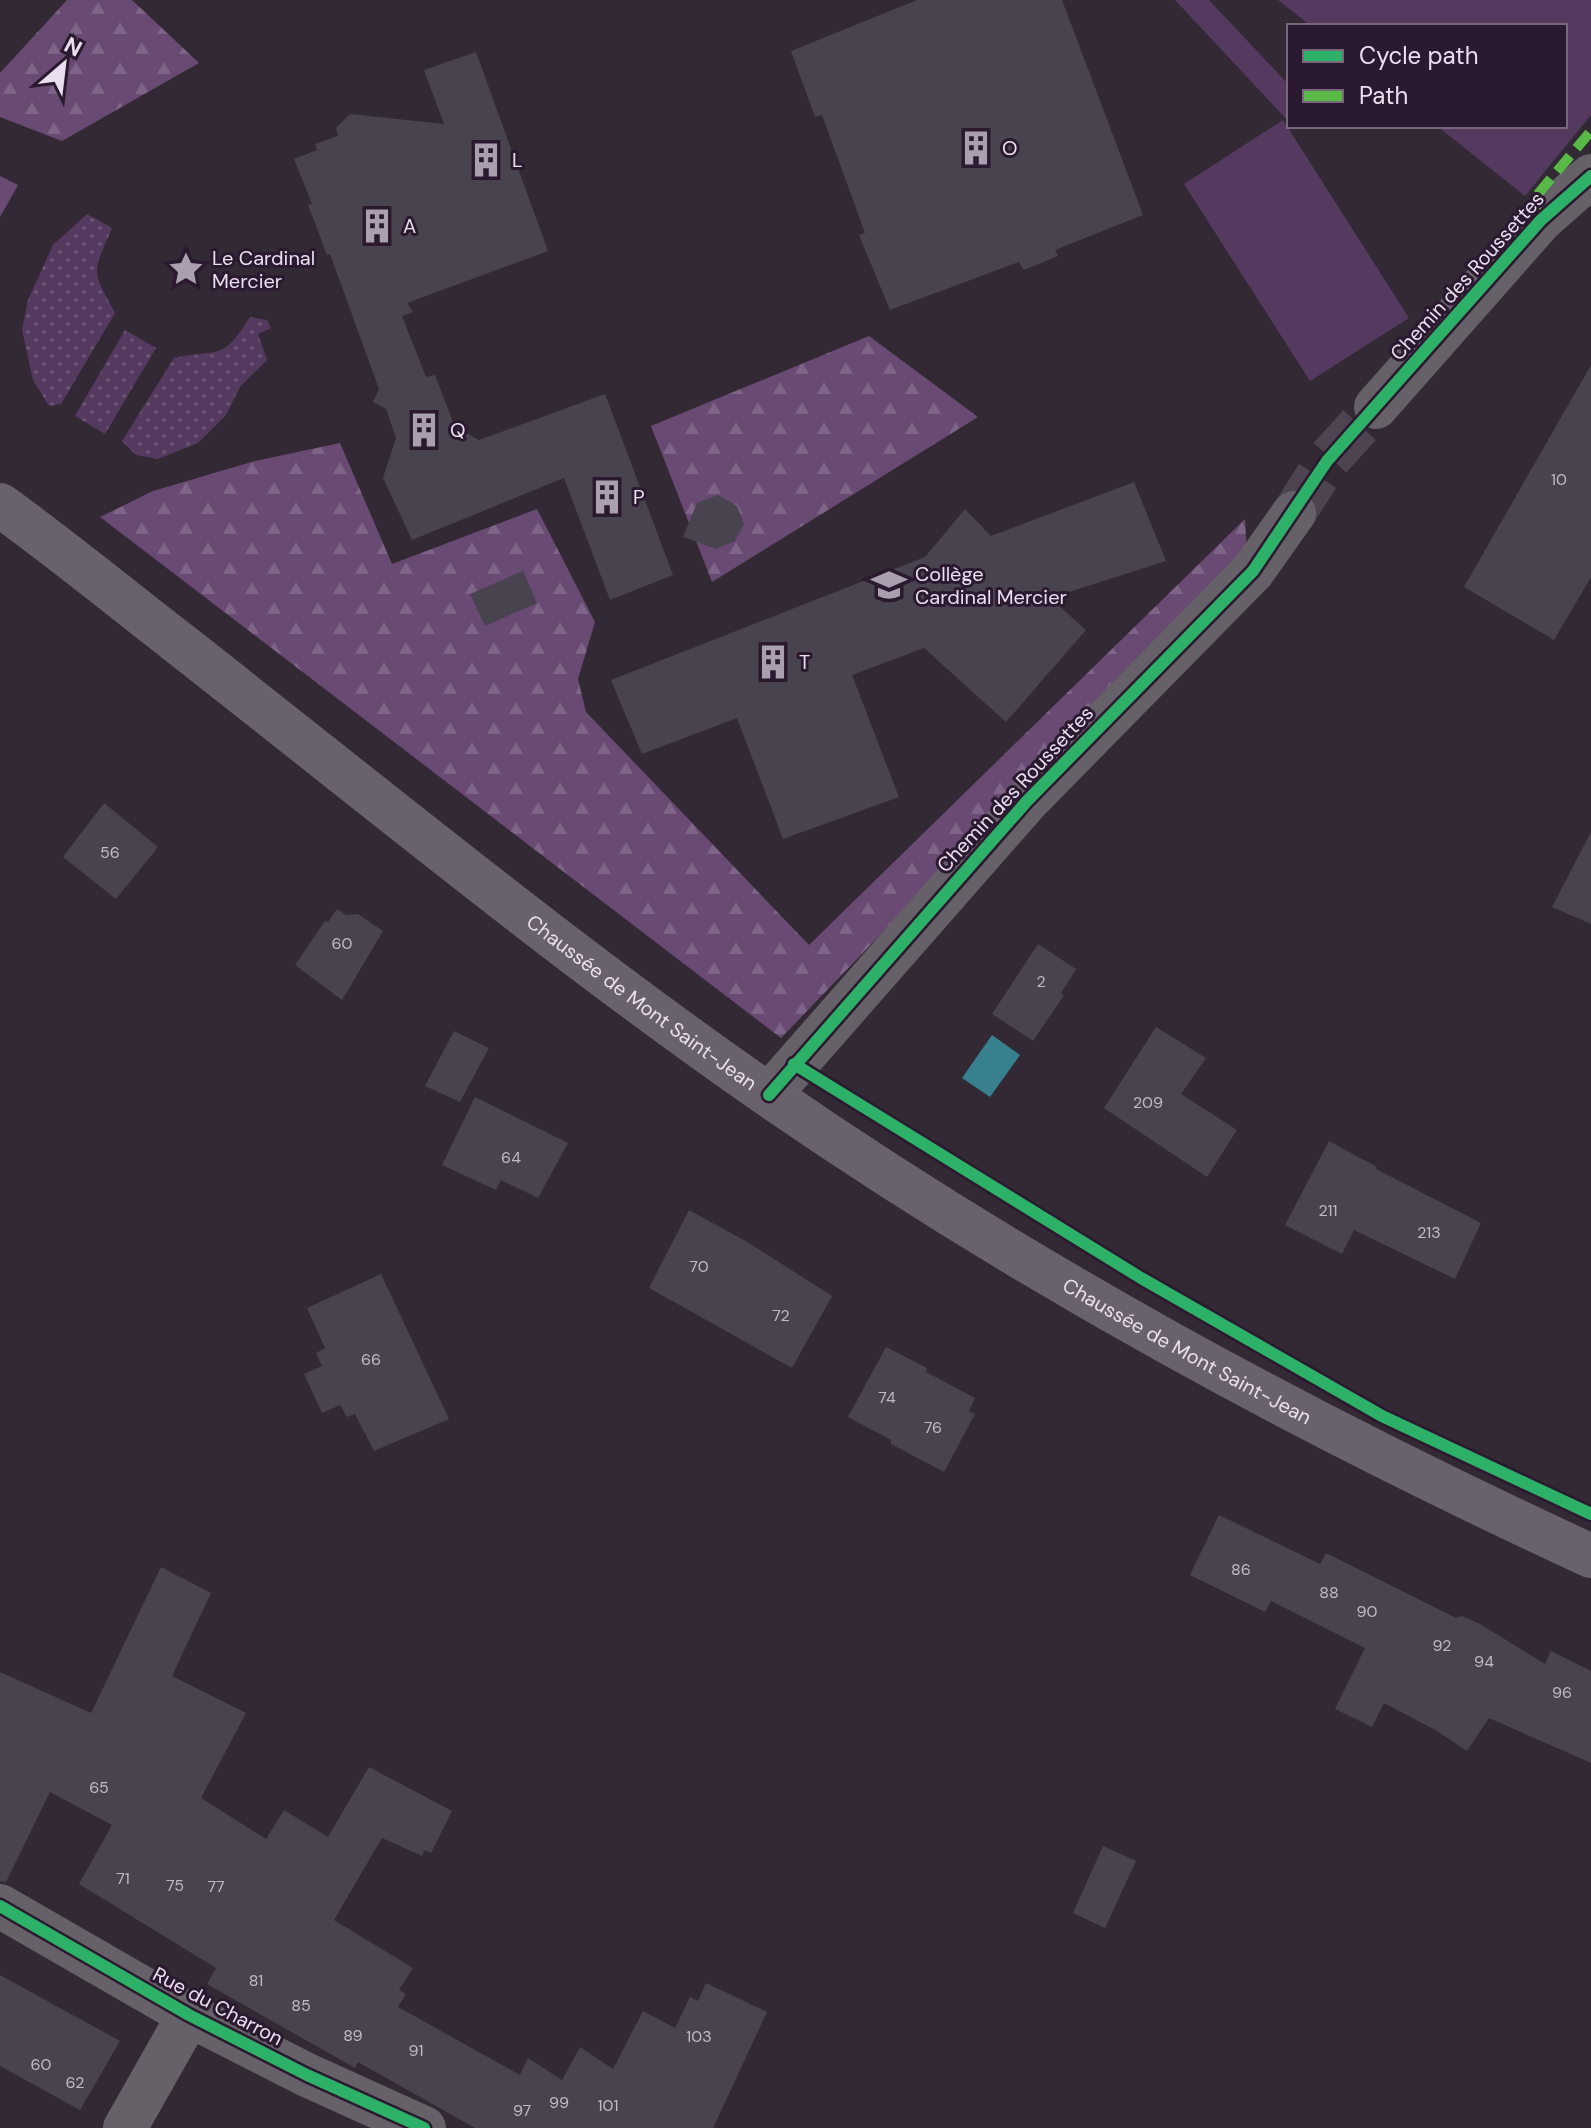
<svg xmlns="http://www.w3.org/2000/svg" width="1591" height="2128" font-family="'DM Sans',sans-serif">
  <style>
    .grass { fill: url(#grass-dots) }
    .forest { fill: url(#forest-firs) }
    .green { fill: #553a5f }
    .water { fill: #36818d }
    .building { fill: #49434f }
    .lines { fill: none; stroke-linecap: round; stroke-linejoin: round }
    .minor-tunnel { stroke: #4e4451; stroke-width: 44; stroke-dasharray: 44 22; stroke-linecap: butt }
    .minor { stroke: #666068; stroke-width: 44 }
    .secondary { stroke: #69616c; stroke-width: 44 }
    .quiet { stroke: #58b947; stroke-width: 10; stroke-dasharray: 20 10; stroke-linecap: butt }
    .cycleway-casing { stroke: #2b1930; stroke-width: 17 }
    .cycleway { stroke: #2db169; stroke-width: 12 }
    .labels { text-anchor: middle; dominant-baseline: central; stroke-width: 6; stroke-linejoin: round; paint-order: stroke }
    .number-label { font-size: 16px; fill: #c2b8c7 }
    .poi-label { font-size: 20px; fill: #ebdfef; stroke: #2b1930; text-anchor: start }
    .street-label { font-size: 20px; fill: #ebdfef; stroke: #2b1930 }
  </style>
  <defs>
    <pattern id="grass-dots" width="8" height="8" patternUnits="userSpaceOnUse" patternTransform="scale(2)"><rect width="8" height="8" fill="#553a5f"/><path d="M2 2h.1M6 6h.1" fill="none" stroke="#6e5676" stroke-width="1.8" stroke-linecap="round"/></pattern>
    <pattern id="forest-firs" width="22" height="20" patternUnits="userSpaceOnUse" patternTransform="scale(2)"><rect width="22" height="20" fill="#684a72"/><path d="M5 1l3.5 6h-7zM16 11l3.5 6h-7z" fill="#7e6486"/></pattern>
  </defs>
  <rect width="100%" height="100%" fill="#322935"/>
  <!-- grass -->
  <g class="grass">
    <path d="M87,214L112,228C92,275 91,268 115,313L61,404L49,406L33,380L22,330L28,300L53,245Z"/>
    <path d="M250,317L267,320L271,328L258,334L267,360L240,387L226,415L198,443L158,459L136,455L122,441L174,358C220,348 221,363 250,317Z"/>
    <polygon points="125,330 156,348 105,434 75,416"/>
  </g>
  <!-- forest -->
  <g class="forest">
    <polygon points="67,0 132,0 199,63 62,141 0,117 0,73"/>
    <polygon points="0,176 18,185 0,217"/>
    <polygon points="869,336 978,417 712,582 651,426"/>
    <polygon points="340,443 392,564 537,509 595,622 578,679 586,712 809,945 1245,519 1247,554 781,1038 100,517 153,491 255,461"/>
  </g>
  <!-- green -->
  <g class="green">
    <polygon points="1175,0 1209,0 1289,85 1289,122"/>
    <polygon points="1278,0 1591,0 1591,115 1525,196 1437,126 1565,126 1565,26 1311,26"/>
    <polygon points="1283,120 1409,318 1310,381 1184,184"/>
  </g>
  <!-- water -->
  <polygon class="water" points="992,1035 1020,1055 990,1097 962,1078"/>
  <!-- building -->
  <g class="building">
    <polygon points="917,0 1062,0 1143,215 1055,250 1058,256 1024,270 1019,262 890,310 859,235 865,233 822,115 815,117 791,51"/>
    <polygon points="476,52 548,251 407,303 413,312 402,316 426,377 435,375 455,427 479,440 605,394 673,575 610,600 564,478 412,540 383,478 396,438 386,409 373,402 379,389 330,254 327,255 308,205 312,204 294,159 317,150 315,144 338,136 336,128 350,114 444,124 424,70"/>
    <polygon points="1591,365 1591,577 1554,640 1464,587"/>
    <polygon points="1134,482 1166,561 1050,598 1086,630 1006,722 924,648 852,675 899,797 783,839 737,718 642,754 611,680 925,557 965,509 991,536"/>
    <polygon points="718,495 737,506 744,524 735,541 716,549 683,537 697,503"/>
    <polygon points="523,571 537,603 485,626 470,594"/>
    <polygon points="104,803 158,847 116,899 63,857"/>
    <polygon points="1591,832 1591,924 1552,907"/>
    <polygon points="337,909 346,915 358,914 383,931 342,1000 295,965 325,921 328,922"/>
    <polygon points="1038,944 1076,969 1061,993 1064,995 1033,1041 992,1014"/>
    <polygon points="1156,1027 1206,1058 1181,1094 1237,1130 1207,1177 1104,1108"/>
    <polygon points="454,1031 489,1048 460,1102 425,1086"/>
    <polygon points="475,1097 568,1143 538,1198 501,1180 496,1190 442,1165"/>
    <polygon points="1329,1141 1377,1167 1376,1169 1481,1223 1455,1279 1354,1230 1342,1254 1285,1225"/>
    <polygon points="689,1210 749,1243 832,1296 792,1368 649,1288"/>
    <polygon points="381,1274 449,1419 374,1451 355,1414 347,1417 340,1405 322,1413 304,1374 322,1366 316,1353 325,1348 307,1308"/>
    <polygon points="886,1347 927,1368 926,1372 975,1398 969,1411 975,1414 944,1472 891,1444 891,1440 848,1417"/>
    <polygon points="1219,1515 1320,1564 1326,1553 1456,1618 1462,1616 1480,1624 1545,1664 1551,1651 1591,1671 1591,1763 1489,1718 1467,1751 1437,1731 1384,1703 1372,1727 1335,1709 1365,1648 1271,1601 1265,1612 1190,1575"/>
    <polygon points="161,1567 211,1593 172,1676 246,1713 201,1798 266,1839 284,1810 328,1837 369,1767 452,1811 431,1853 425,1850 422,1856 382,1838 334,1920 413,1968 399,1990 406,1994 398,2007 520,2075 528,2058 562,2080 580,2047 613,2069 643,2011 675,2028 690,1997 698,2001 706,1983 767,2012 713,2128 475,2128 358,2062 355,2068 207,1984 216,1968 79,1884 112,1825 50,1792 6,1882 0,1881 0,1672 91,1713"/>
    <polygon points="1103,1846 1136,1861 1105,1928 1073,1913"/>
    <polygon points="0,1975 120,2041 80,2110 0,2066"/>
  </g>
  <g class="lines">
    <!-- minor-tunnel -->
    <polyline class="minor-tunnel" points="1294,513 1327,461 1376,407"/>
    <!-- minor -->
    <g class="minor">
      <polyline points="1376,407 1541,220 1591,176"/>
      <polyline points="769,1095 1027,801 1253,571 1294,513"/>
      <polyline points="0,1906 189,2015 307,2075 424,2128"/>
      <polyline points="125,2128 189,2015"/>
    </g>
    <!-- secondary -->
    <path class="secondary" id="s1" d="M0,505C60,548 117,595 175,640C372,794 565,954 770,1096C1031,1276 1303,1423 1591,1556"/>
    <!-- quiet -->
    <polyline class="quiet" points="1541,220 1532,201 1591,131"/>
    <!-- cycleway casing -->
    <g class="cycleway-casing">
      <g id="cycleway">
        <polyline points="794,1064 1141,1278 1382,1416 1591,1514"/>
        <polyline points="769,1095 1027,801 1253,571 1327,461 1541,220 1591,176"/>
        <polyline points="0,1906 189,2015 307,2075 424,2128"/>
      </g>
    </g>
    <!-- cycleway -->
    <use href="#cycleway" class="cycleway"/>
  </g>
  <!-- icons -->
  <defs>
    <g id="building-bare" transform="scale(2.76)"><path d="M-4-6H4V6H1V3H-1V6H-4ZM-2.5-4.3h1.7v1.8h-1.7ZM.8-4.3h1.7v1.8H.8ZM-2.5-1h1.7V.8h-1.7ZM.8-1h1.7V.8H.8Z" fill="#aa9fae" stroke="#2b1930" stroke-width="2.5" paint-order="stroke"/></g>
    <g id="sight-bare" transform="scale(2.76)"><path d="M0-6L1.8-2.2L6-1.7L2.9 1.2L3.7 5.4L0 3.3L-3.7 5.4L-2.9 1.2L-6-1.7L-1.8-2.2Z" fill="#aa9fae" stroke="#2b1930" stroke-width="2.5" paint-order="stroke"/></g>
    <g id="school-bare" transform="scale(2.76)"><path d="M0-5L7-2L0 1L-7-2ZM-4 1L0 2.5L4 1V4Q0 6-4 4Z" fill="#aa9fae" stroke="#2b1930" stroke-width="2.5" paint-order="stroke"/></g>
  </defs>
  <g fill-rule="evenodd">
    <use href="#building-bare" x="976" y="148"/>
    <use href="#building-bare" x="486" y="160"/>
    <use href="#building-bare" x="377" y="226"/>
    <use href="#sight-bare" x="186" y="269"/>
    <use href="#building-bare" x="424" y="430"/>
    <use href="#building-bare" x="607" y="497"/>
    <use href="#school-bare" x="889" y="585"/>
    <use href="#building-bare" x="773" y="662"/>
  </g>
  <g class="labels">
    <!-- number labels -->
    <g class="number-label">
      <text x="1559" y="479">10</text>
      <text x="110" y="852">56</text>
      <text x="342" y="943">60</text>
      <text x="1041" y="981">2</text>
      <text x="1148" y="1102">209</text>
      <text x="511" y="1157">64</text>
      <text x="1328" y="1210">211</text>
      <text x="1429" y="1232">213</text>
      <text x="699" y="1266">70</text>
      <text x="781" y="1315">72</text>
      <text x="371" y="1359">66</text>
      <text x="887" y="1397">74</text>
      <text x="933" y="1427">76</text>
      <text x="1241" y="1569">86</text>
      <text x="1329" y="1592">88</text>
      <text x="1367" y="1611">90</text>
      <text x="1442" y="1645">92</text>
      <text x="1484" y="1661">94</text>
      <text x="1562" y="1692">96</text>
      <text x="99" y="1787">65</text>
      <text x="123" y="1878">71</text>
      <text x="175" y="1885">75</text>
      <text x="216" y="1886">77</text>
      <text x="256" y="1980">81</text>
      <text x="301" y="2005">85</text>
      <text x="353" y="2035">89</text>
      <text x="699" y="2036">103</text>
      <text x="416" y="2050">91</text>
      <text x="41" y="2064">60</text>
      <text x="75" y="2082">62</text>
      <text x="559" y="2102">99</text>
      <text x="608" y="2105">101</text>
      <text x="522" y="2110">97</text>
    </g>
    <!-- poi labels -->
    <g class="poi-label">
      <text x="1002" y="148">O</text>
      <text x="512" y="160">L</text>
      <text x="403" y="226">A</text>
      <text x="212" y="258">Le Cardinal<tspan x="212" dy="23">Mercier</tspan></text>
      <text x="450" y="430">Q</text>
      <text x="633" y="497">P</text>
      <text x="915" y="574">Collège<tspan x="915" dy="23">Cardinal Mercier</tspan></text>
      <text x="799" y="662">T</text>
    </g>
    <!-- street labels -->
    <g class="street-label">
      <text transform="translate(1467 276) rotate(-48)">Chemin des Roussettes</text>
      <text transform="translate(1015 789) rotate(-47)">Chemin des Roussettes</text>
      <text stroke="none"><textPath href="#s1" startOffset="812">Chaussée de Mont Saint-Jean</textPath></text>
      <text stroke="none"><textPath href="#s1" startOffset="1460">Chaussée de Mont Saint-Jean</textPath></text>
      <text transform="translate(218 2006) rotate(28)">Rue du Charron</text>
    </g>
  </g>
  <!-- legend -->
  <rect x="1287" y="24" width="280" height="104" fill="#2b1930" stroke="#78687c" stroke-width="2"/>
  <rect x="1303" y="50" width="40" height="12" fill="#2db169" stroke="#78687c" stroke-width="2"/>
  <text x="1359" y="64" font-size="24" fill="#ebdfef">Cycle path</text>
  <rect x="1303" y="90" width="40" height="12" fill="#58b947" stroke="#78687c" stroke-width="2"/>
  <text x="1359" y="104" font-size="24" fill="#ebdfef">Path</text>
  <!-- north arrow -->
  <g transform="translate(64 64) rotate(28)" stroke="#2b1930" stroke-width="6" paint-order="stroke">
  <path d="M0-6L14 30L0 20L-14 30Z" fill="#ebdfef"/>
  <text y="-12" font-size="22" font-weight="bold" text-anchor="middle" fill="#ebdfef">N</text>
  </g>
</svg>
